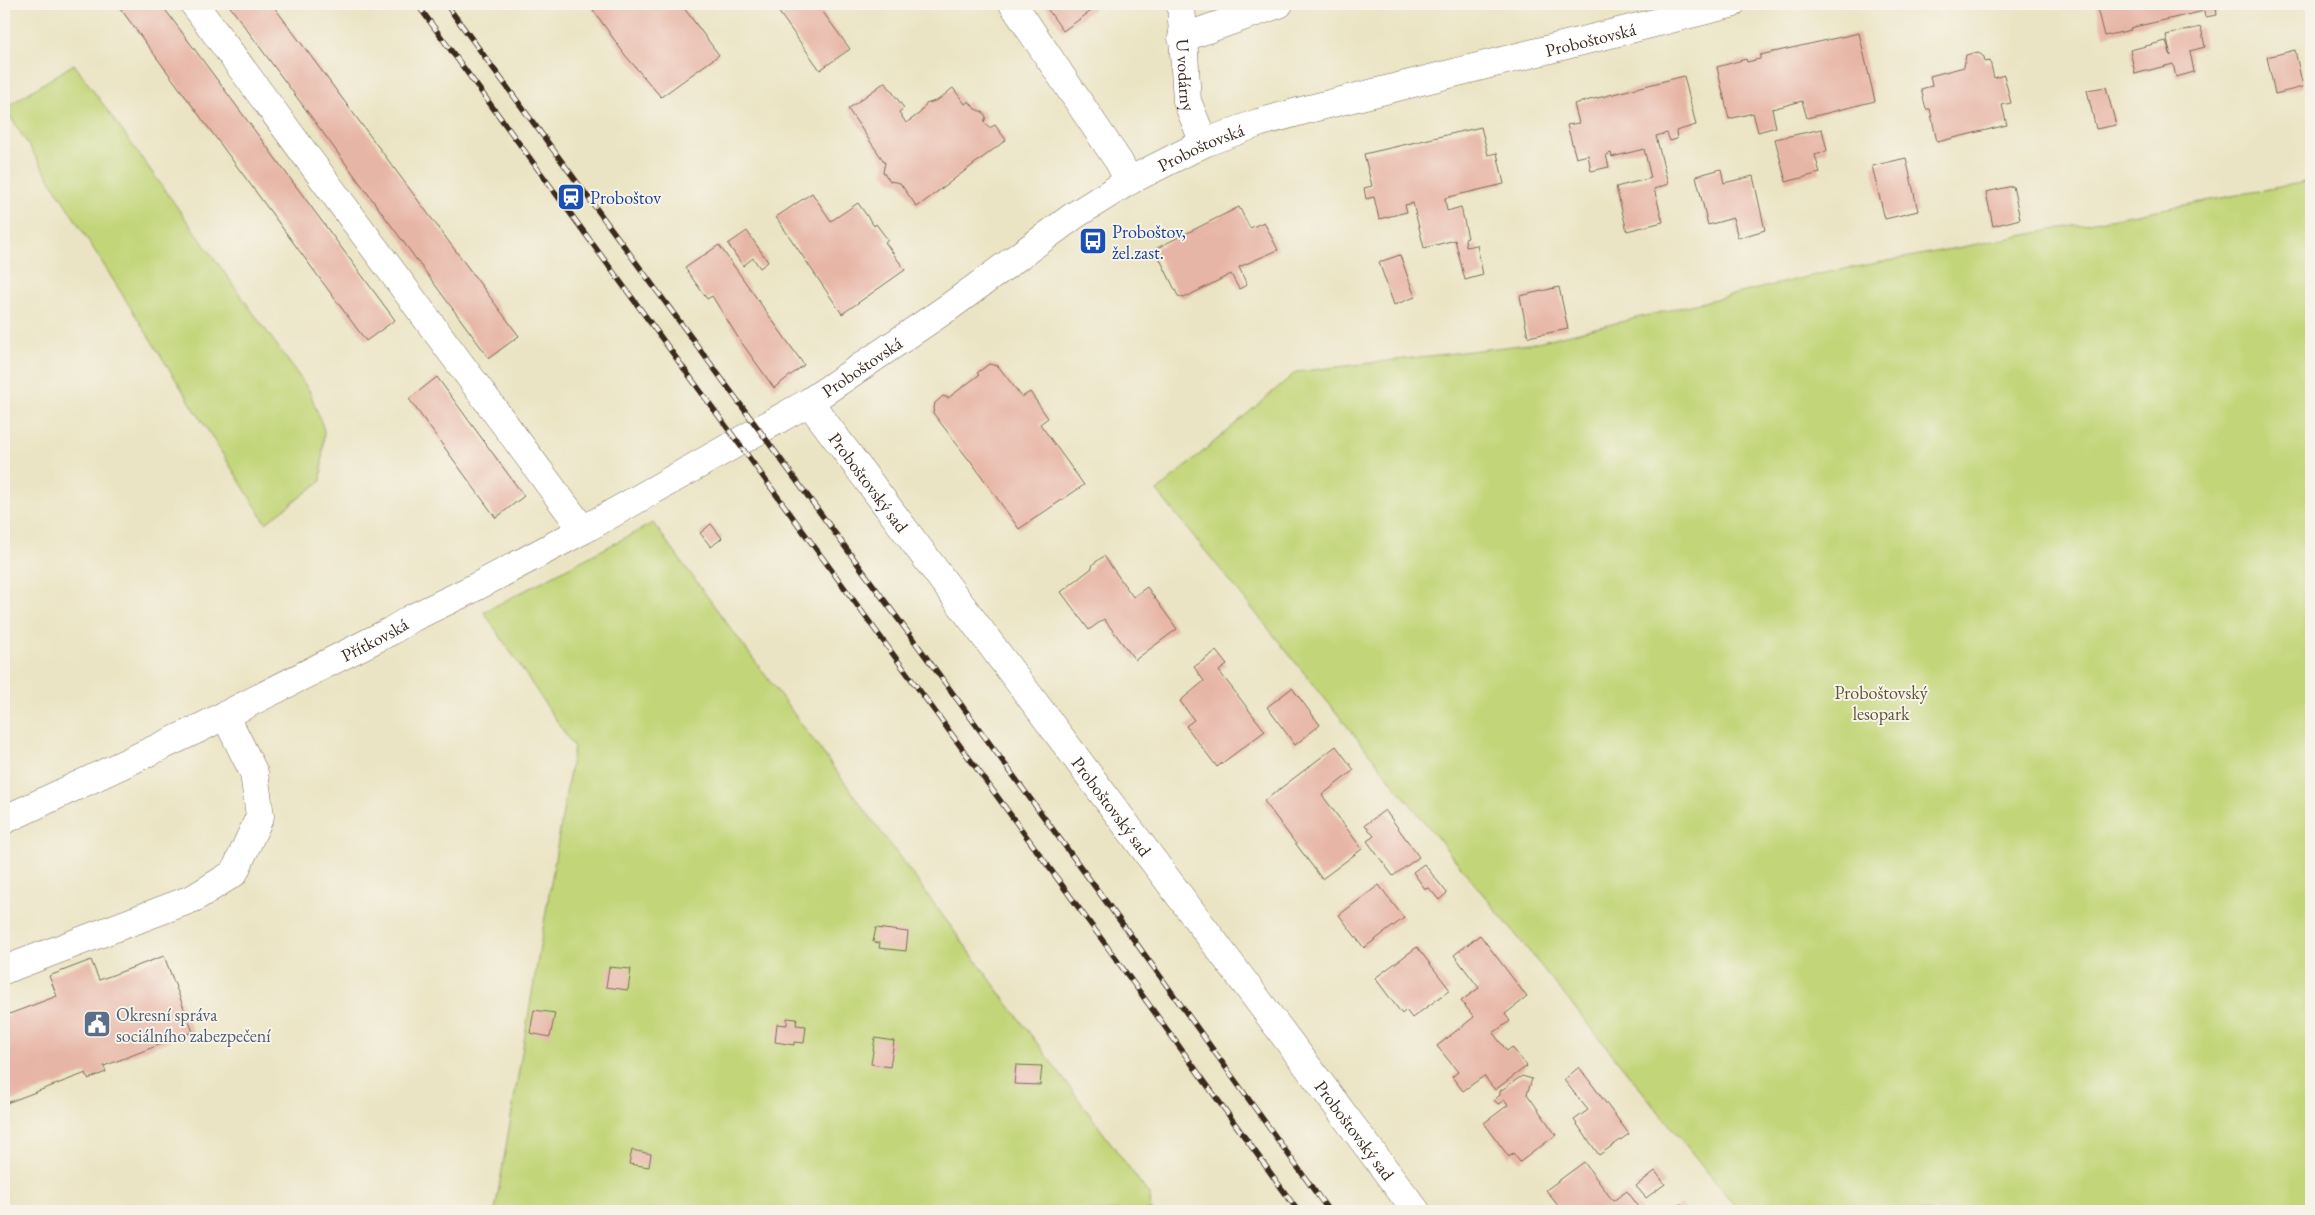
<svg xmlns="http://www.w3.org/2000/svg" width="2315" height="1215" font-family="'EB Garamond',serif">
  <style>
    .green { fill: #c2d578; stroke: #7e804b }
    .building { fill: #e7b5a6 }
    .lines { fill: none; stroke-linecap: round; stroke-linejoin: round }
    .minor-casing { stroke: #796b58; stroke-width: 29 }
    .minor { stroke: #fff; stroke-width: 28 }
    .rail-casing { stroke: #3b2a1e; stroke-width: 5.5 }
    .rail { stroke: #f7f3e8; stroke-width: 4; stroke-dasharray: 11; stroke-linecap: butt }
    .labels { text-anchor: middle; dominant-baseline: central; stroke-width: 4; stroke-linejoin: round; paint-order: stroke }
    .street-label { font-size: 18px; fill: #3b2a1e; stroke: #f7f3e8 }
    .transit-label { font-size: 18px; fill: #164399; stroke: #f7f3e8; text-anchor: start }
    .park-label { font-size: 18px; fill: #5d5534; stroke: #f7f3e8 }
    .service-label { font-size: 18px; fill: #4e5e75; stroke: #f7f3e8; text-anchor: start }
  </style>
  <rect width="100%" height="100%" fill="#f7f3e8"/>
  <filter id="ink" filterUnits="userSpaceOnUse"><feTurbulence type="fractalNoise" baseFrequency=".02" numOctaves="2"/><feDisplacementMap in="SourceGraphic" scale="10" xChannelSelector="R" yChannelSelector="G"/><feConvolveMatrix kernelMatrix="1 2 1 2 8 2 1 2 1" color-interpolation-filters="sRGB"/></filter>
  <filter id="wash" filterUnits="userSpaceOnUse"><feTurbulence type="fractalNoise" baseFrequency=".0096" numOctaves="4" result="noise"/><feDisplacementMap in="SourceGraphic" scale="20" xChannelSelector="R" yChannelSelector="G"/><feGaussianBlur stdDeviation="1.12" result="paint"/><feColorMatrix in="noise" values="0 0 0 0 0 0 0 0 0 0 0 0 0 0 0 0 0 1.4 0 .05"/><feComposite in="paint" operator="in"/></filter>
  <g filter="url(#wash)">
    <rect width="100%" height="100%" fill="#ebe4c4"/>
    <!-- green -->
    <g class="green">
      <polygon points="74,64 309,390 324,430 321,481 266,523 5,108"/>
      <polygon points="2311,181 2311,1211 1739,1211 1157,491 1296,372 1529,344 1819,274"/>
      <polygon points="653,523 1150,1196 1151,1211 495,1211 574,747 484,612"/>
    </g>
    <g id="blocks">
      <!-- building -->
      <g class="building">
        <polygon points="117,4 161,4 395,320 366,341"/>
        <polygon points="228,4 272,4 519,336 489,358"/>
        <polygon points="589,4 681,4 719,55 661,97 625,55"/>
        <polygon points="788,4 817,4 850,49 820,70 778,11"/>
        <polygon points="1044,4 1101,4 1063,31"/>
        <polygon points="2096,4 2222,4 2223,6 2216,8 2217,15 2205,17 2204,11 2130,28 2131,30 2104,36"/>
        <polygon points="2201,27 2205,47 2190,51 2194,72 2176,77 2173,64 2135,74 2130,50 2166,41 2171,56 2166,35"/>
        <polygon points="1859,33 1875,101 1807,118 1802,101 1772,109 1776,127 1758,132 1753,113 1729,119 1717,67 1746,59 1747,62 1760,59 1760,55"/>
        <polygon points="2295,50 2303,87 2275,94 2267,57"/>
        <polygon points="1978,52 1984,57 1985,62 1990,61 1994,78 2004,75 2011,103 2002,105 2007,125 1937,142 1930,109 1926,109 1921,89 1932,86 1930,76 1964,67 1966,55"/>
        <polygon points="1684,76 1696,125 1676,131 1677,139 1670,141 1667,133 1656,136 1668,184 1654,189 1663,222 1627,231 1616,187 1651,178 1644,149 1612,157 1611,153 1606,155 1609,167 1591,171 1588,155 1576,158 1567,125 1579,123 1574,104"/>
        <polygon points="885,82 904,108 899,112 906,123 920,113 926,104 938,100 953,88 965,104 969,101 975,109 983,112 986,117 984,122 989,128 995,125 1006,140 917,207 900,183 890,181 883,172 885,163 848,109"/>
        <polygon points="2106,87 2116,125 2096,129 2087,90"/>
        <polygon points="1481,127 1488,155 1497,153 1504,184 1445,198 1447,211 1461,207 1468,238 1465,239 1466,247 1477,245 1483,275 1465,280 1455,240 1424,248 1413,203 1405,205 1407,212 1379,219 1374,197 1366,199 1364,188 1372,186 1364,154"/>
        <polygon points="1822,129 1827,151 1815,155 1820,173 1786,182 1775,139"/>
        <polygon points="1906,158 1918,211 1885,219 1872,166"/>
        <polygon points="1721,169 1724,183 1753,176 1765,230 1738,238 1733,218 1708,225 1696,176"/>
        <polygon points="2013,186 2020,219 1993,226 1986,192"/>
        <polygon points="812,193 831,221 858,203 874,226 876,224 888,240 885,242 905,270 842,314 776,217"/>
        <polygon points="1239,207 1250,228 1264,222 1278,250 1239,267 1247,285 1239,289 1231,274 1184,298 1178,296 1155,249"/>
        <polygon points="747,231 768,262 760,268 753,258 743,266 728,244"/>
        <polygon points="719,245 804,365 774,388 739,339 712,296 707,299 685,268"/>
        <polygon points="1400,255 1415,297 1394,305 1379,262"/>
        <polygon points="1559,287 1568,329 1528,337 1520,296"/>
        <polygon points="989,364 998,366 1022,397 1030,392 1048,418 1040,424 1084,485 1019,529 970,460 969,460 933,413 935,403 943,396 948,398 979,375 977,373"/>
        <polygon points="437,377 524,496 496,518 409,399"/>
        <polygon points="711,524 722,538 711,547 700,533"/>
        <polygon points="1104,556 1133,597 1147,587 1177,629 1135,660 1104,619 1089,630 1061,592 1092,568 1093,564"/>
        <polygon points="1216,651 1227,665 1219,671 1265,731 1217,767 1186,726 1194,720 1180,701 1204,681 1194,667"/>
        <polygon points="1292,688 1320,725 1295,745 1267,707"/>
        <polygon points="1336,746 1354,770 1322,795 1362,849 1322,879 1264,801"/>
        <polygon points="1385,810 1419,857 1393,876 1367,841 1374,836 1365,825"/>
        <polygon points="1424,864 1447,893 1439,900 1429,888 1425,889 1413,872"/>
        <polygon points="1379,885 1404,918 1364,948 1339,915"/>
        <polygon points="876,928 908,932 906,951 879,948 880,943 873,942"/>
        <polygon points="1480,935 1527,997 1505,1014 1510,1021 1493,1033 1507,1051 1512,1047 1527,1066 1495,1090 1484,1076 1463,1091 1452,1077 1458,1072 1437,1046 1474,1017 1461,1001 1479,988 1454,955"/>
        <polygon points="1417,947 1450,990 1412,1018 1406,1010 1402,1014 1375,978"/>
        <polygon points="164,956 193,1032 104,1066 106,1072 88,1079 86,1073 4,1104 4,1016 57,996 49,976 91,960 99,980"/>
        <polygon points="609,967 631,969 628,990 606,987"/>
        <polygon points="534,1010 555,1013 550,1037 530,1033"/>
        <polygon points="787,1018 797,1019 796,1025 806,1026 804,1043 794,1042 794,1045 775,1042 777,1024 787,1025"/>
        <polygon points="875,1038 894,1041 890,1067 871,1064"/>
        <polygon points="1016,1065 1042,1066 1040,1085 1014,1084"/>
        <polygon points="1579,1067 1629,1134 1599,1155 1574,1120 1588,1110 1564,1080"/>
        <polygon points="1522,1076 1532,1079 1527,1094 1556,1135 1520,1162 1513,1153 1509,1157 1484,1123 1508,1105 1505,1100 1498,1104 1494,1100 1500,1095 1500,1091"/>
        <polygon points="632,1150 651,1154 649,1167 629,1164"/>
        <polygon points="1584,1162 1613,1201 1627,1191 1642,1211 1562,1211 1546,1190"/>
        <polygon points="1655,1171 1665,1184 1646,1198 1636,1186"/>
        <polygon points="1681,1204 1686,1211 1670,1211"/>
      </g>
    </g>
  </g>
  <g filter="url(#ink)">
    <use href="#blocks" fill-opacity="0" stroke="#796b58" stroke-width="1"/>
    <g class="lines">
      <!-- minor casing -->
      <g class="minor-casing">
        <g id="minor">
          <polyline points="194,4 583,530"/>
          <polyline points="1013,4 1119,162 1129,181"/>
          <path id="s1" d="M1181,4L1187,101L1204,143"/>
          <polyline points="1182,38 1279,4"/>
          <path id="s2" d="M809,402L1416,1211"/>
          <path id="s3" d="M4,820L198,729L391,631L412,618L470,590L583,530L809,402L949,307L1075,215L1129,181L1204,143L1258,123L1309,109L1731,4"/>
          <polyline points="4,970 194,898 234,873 260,816 254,773 225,715"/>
        </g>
      </g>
      <!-- minor -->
      <use href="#minor" class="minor"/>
      <!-- rail casing -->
      <g class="rail-casing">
        <g id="rail">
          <polyline points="417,4 1103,941 1298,1211"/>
          <polyline points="446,4 1129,933 1329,1211"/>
        </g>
      </g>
      <!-- rail -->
      <use href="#rail" class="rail"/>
    </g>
  </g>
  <!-- icons -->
  <defs>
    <g id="station-square" transform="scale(1.4375)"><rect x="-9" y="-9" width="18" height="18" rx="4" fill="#1a4fb4" stroke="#f7f3e8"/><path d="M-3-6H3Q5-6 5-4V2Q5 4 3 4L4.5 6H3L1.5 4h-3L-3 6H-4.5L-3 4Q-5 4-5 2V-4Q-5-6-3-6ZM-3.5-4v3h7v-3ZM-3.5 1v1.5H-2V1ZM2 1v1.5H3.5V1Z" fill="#fff"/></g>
    <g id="bus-square" transform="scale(1.4375)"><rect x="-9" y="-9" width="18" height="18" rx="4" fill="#1a4fb4" stroke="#f7f3e8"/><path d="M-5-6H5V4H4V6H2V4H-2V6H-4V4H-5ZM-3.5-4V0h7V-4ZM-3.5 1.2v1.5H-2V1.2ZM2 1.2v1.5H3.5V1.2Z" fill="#fff"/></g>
    <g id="civic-square" transform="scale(1.4375)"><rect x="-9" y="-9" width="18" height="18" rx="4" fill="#5c6f8a" stroke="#f7f3e8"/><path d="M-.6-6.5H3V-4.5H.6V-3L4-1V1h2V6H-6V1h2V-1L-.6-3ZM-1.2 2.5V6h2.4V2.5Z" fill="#fff"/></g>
  </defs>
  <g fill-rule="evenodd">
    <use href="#station-square" x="571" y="197"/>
    <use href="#bus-square" x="1093" y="241"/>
    <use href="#civic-square" x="97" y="1024"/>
  </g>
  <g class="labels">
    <!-- street labels -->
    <g class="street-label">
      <text stroke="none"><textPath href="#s3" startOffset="1781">Proboštovská</textPath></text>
      <text stroke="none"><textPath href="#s1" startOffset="71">U vodárny</textPath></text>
      <text stroke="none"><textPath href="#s3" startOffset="1376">Proboštovská</textPath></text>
      <text stroke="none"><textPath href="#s3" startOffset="971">Proboštovská</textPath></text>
      <text stroke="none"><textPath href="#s2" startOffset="100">Proboštovský sad</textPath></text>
      <text stroke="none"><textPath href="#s3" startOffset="412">Přítkovská</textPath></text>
      <text stroke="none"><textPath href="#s2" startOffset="505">Proboštovský sad</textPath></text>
      <text stroke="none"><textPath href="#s2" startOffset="910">Proboštovský sad</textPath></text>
    </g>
    <!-- transit labels -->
    <g class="transit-label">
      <text x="590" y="197">Proboštov</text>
      <text x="1112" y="231">Proboštov,<tspan x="1112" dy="21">žel.zast.</tspan></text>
    </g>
    <!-- park labels -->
    <g class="park-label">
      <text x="1881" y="692">Proboštovský<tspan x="1881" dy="21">lesopark</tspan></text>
    </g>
    <!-- service labels -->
    <g class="service-label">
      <text x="116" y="1014">Okresní správa<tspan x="116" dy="21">sociálního zabezpečení</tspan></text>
    </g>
  </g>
  <!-- margin -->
  <rect width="2315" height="1215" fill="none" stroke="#f7f3e8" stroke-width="20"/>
</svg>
